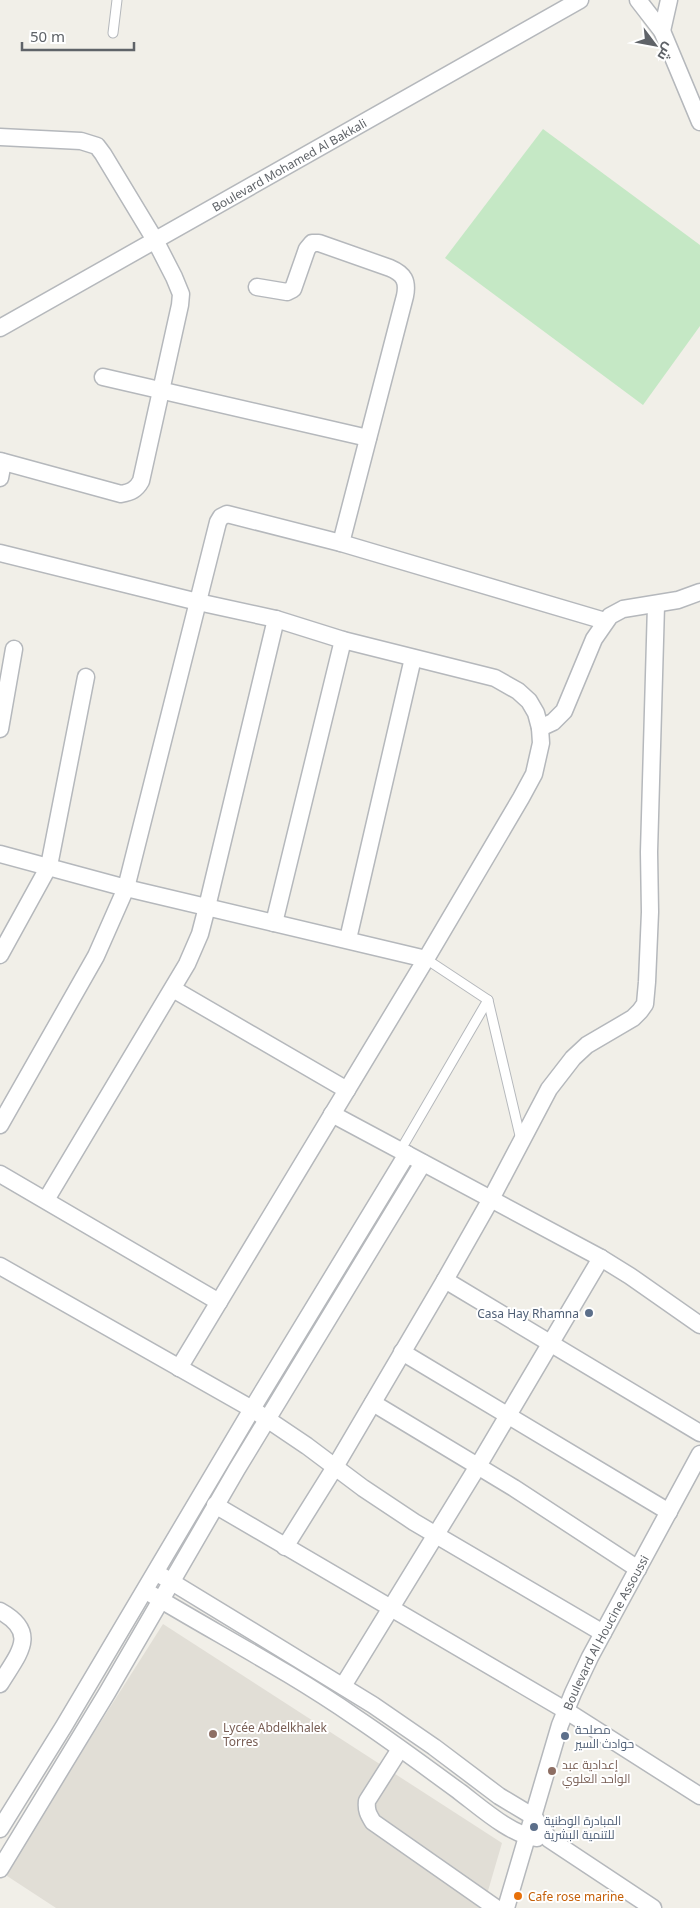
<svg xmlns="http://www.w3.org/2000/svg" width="700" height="1908" font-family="'Noto Sans',Cairo,sans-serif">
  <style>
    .education { fill: #e1ded6 }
    .green { fill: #c5e8c5 }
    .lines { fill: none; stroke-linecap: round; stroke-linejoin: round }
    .service-casing { stroke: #b5b8bc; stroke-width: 11 }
    .minor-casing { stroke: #b5b8bc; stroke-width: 19 }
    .service { stroke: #fff; stroke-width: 9 }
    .minor { stroke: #fff; stroke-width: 16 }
    .service-dot { fill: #5c6f8a; stroke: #fff; stroke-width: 2 }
    .education-dot { fill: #8d6e63; stroke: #fff; stroke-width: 2 }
    .food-dot { fill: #e8710a; stroke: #fff; stroke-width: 2 }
    .labels { text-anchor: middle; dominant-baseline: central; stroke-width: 4; stroke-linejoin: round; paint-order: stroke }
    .street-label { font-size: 12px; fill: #5f6368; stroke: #fff }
    .service-label { font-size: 12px; fill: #4e5e75; stroke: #fff; text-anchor: start }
    .education-label { font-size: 12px; fill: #785e54; stroke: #fff; text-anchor: start }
    .food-label { font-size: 12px; fill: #c56008; stroke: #fff; text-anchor: start }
  </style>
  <rect width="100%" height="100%" fill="#f1efe8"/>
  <!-- education -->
  <polygon class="education" points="163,1624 502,1843 483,1908 56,1908 4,1874"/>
  <!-- green -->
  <polygon class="green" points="543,129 700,245 700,326 643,405 445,258"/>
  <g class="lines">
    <!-- service casing -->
    <g class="service-casing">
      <g id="service">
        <polyline points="113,33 117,0"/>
        <polyline points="426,959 488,1000 521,1140"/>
        <polyline points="400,1151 488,1000"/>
      </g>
    </g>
    <!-- minor casing -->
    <g class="minor-casing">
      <g id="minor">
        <polyline points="638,0 662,31 700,122"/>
        <polyline points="662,31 669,0"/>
        <path d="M0,137L81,141L97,146L103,154L155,240L174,277L181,294L180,305L141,481C136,490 131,492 121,494L0,461"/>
        <path d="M257,287L287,292L293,289L307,249L312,243H319L390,268C404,274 408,281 405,296L341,543"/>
        <path id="s1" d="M0,328L580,0"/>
        <polyline points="103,377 368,438"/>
        <polyline points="0,478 3,462"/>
        <polyline points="0,553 198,602 276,619 343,640 495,678 518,691 529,701 536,713 540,728 541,743 534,774 521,798 426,959 179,1368"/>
        <polyline points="540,728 553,722 564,711 594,639 610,616 623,609 678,600 700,592"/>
        <polyline points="0,729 14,649"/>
        <polyline points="0,854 126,888 426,959"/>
        <polyline points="274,923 343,640"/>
        <polyline points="348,939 413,658"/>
        <polyline points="0,955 49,866 86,677"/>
        <polyline points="173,989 347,1090"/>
        <polyline points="332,1114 601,1258 630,1276 700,1325"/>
        <polyline points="0,1125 96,956 126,888 218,522 221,517 227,514 341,543 605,621"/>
        <polyline points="0,1174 219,1302"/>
        <polyline points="46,1200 187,964 200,934 207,907 276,619"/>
        <polyline points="0,1266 252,1409 307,1446 363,1488 414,1522 603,1633"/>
        <polyline points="445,1280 700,1433"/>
        <polyline points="402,1352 669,1512"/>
        <polyline points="373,1403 514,1488 638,1569"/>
        <polyline points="215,1505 565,1710 700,1796"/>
        <polyline points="285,1547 335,1467 445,1280 491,1199 549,1089 573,1058 587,1045 633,1018 640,1011 645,1004 647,982 650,912 649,852 656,605"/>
        <polyline points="162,1576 373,1705 434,1747 499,1796 534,1817 549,1839 653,1908"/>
        <path d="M151,1594C219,1635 290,1672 355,1717C391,1741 426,1767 460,1792C480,1807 512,1836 537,1838"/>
        <path d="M0,1611C40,1633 18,1654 0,1684"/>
        <polyline points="343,1686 478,1466 601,1258"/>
        <path d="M400,1749L367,1801C366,1810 368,1814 373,1822L496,1908"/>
        <polyline points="0,1829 64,1726 252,1409 407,1154"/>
        <polyline points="0,1869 107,1693 237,1469 423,1163"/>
        <path id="s2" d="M506,1908L560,1725L573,1693L590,1657L700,1454"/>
      </g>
    </g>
    <!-- service -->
    <use href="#service" class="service"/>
    <!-- minor -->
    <use href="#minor" class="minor"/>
  </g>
  <!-- markers -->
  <g class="service-dot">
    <circle cx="589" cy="1313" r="5"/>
    <circle cx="565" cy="1736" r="5"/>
    <circle cx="534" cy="1827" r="5"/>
  </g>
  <g class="education-dot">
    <circle cx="213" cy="1734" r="5"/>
    <circle cx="552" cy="1771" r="5"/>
  </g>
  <circle class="food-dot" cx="518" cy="1896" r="5"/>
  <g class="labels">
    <!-- street labels -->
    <g class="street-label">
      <text stroke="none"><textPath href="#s1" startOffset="332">Boulevard Mohamed Al Bakkali</textPath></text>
      <text stroke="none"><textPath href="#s2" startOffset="294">Boulevard Al Houcine Assoussi</textPath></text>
    </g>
    <!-- service labels -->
    <g class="service-label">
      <text x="579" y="1313" text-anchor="end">Casa Hay Rhamna</text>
      <text x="575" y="1729">مصلحة<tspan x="575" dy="14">حوادث السير</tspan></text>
      <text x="544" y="1820">المبادرة الوطنية<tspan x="544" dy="14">للتنمية البشرية</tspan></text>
    </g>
    <!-- education labels -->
    <g class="education-label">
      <text x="223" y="1727">Lycée Abdelkhalek<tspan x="223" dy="14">Torres</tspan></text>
      <text x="562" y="1764">إعدادية عبد<tspan x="562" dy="14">الواحد العلوي</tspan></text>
    </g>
    <!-- food labels -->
    <g class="food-label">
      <text x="528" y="1896">Cafe rose marine</text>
    </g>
  </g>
  <!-- north arrow -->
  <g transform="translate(655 45) rotate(122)" stroke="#ffffff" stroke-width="4" paint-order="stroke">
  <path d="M0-4L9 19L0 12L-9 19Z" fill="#5f6368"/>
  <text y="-8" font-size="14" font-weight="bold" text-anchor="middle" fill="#5f6368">ش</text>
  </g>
  <!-- scale -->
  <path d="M22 42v8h112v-8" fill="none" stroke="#5f6368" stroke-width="2.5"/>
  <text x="30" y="42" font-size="15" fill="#5f6368" stroke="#ffffff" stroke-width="4" paint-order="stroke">50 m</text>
</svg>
